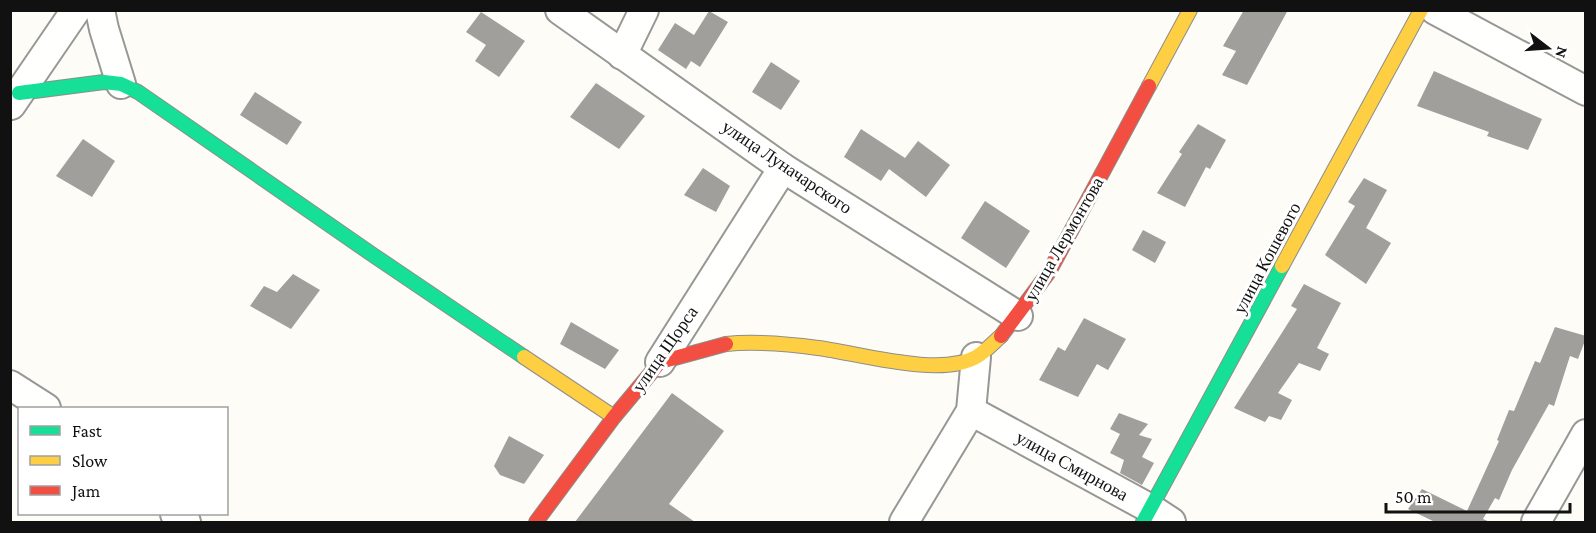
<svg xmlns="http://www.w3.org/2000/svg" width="1596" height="533" font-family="'Crimson Pro',serif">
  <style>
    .building { fill: #a19f9c }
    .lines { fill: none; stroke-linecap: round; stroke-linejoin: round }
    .street-casing { stroke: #979795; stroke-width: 32 }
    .fast-casing { stroke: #8e8d8b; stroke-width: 16 }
    .slow-casing { stroke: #8e8d8b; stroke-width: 16 }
    .jam-casing { stroke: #8e8d8b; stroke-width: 16 }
    .street { stroke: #fffffe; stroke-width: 28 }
    .fast { stroke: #16e098; stroke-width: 14 }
    .slow { stroke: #ffcf43; stroke-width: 14 }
    .jam { stroke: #f24e42; stroke-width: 14 }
    .labels { text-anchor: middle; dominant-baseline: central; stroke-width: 6; stroke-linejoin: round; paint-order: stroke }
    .street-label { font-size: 18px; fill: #111; stroke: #fff }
  </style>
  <rect width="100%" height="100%" fill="#fdfcf7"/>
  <!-- building -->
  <g class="building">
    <polygon points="1244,10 1288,10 1247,85 1222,75 1236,51 1223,46"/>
    <polygon points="709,11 728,22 700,67 691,61 686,69 658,50 675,23 694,35"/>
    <polygon points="481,12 525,41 499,77 475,61 486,45 466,32"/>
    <polygon points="771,62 800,81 781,110 752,92"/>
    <polygon points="1434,71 1542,119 1528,150 1487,136 1489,132 1417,106"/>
    <polygon points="596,83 645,116 619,149 570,117"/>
    <polygon points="255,92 302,122 287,145 240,115"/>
    <polygon points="1198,124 1226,140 1210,169 1206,167 1185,207 1157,193 1182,154 1179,152"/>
    <polygon points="861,129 905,158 918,141 950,165 926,197 889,169 881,181 844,157"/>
    <polygon points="83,139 115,161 92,197 56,176"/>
    <polygon points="703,168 730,186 716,212 684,195"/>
    <polygon points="1364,178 1387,190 1366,228 1391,243 1366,284 1325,255 1355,206 1348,202"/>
    <polygon points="985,201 1030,231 1006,268 961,238"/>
    <polygon points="1143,230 1166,242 1155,263 1132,250"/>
    <polygon points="293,274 320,290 291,329 250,306 264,286 277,292"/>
    <polygon points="1304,284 1341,303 1317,348 1329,354 1320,371 1299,363 1278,393 1292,400 1281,420 1269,416 1265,422 1234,408 1297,309 1291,306"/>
    <polygon points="1084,318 1126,339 1108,370 1097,364 1078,397 1039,380 1058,347 1065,351"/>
    <polygon points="571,322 619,350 605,369 560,344"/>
    <polygon points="1555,327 1586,336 1586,338 1578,359 1570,356 1554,406 1549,404 1512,470 1499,500 1495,498 1483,519 1490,522 1435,522 1408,509 1422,489 1467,511 1499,441 1497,440 1509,410 1514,411 1535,361 1540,363"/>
    <polygon points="672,393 724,431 669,504 695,522 575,522"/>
    <polygon points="1119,413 1148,424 1139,435 1152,439 1142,457 1154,463 1142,485 1120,473 1124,460 1110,453 1120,434 1110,429"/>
    <polygon points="509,436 544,455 524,484 500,475 494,466"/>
  </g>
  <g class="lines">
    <!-- street casing -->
    <g class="street-casing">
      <g id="street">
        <polyline points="100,10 104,29 121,84"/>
        <polyline points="560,10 783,168 1018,316"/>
        <polyline points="1435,10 1586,91"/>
        <polyline points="622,55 644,10"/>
        <polyline points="11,105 76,10"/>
        <polyline points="660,362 783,168"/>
        <polyline points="10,385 46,408"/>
        <polyline points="971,411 1151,509 1171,522"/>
        <polyline points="175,514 186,522"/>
        <polyline points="904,522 971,411 976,357"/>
        <polyline points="1536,522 1586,434"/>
      </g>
    </g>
    <!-- fast casing -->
    <g class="fast-casing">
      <g id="fast">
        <polyline points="19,93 104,82 121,84 138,92 373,255 524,357"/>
        <polyline points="1143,522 1282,266"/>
      </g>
    </g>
    <!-- slow casing -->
    <g class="slow-casing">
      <g id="slow">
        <polyline points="1149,86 1190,10"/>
        <polyline points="1282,266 1421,10"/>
        <path d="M726,344C756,341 788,344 818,348C858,353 940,378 976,357C985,352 993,343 1001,336"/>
        <polyline points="524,357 614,417"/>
      </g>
    </g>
    <!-- jam casing -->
    <g class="jam-casing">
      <g id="jam">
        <polyline points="1001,336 1049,272 1149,86"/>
        <polyline points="536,522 614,417 660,362 726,344"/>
      </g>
    </g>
    <!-- street -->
    <use href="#street" class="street"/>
    <!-- fast -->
    <use href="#fast" class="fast"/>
    <!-- slow -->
    <use href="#slow" class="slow"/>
    <!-- jam -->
    <use href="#jam" class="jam"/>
  </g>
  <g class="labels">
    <!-- street labels -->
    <g class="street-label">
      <text transform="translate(787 167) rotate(34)">улица Луначарского</text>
      <text transform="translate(1064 239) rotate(-60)">улица Лермонтова</text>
      <text transform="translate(1267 258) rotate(-62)">улица Кошевого</text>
      <text transform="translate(665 349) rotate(-55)">улица Щорса</text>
      <text transform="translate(1072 466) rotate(29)">улица Смирнова</text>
    </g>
  </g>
  <!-- border -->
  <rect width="1596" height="533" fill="none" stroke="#111111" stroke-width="24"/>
  <!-- legend -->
  <rect x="18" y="407" width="210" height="108" fill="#ffffff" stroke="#a0a0a0" stroke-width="1.5"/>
  <rect x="30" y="426" width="30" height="9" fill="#16e098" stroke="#a0a0a0" stroke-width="1.5"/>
  <text x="72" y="437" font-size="18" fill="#111111">Fast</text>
  <rect x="30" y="456" width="30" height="9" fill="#ffcf43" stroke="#a0a0a0" stroke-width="1.5"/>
  <text x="72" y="467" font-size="18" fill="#111111">Slow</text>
  <rect x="30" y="486" width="30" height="9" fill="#f24e42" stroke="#a0a0a0" stroke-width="1.5"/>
  <text x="72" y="497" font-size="18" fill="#111111">Jam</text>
  <!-- north arrow -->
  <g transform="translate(1548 48) rotate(107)" stroke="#ffffff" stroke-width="4.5" paint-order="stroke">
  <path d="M0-4.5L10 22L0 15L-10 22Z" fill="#111111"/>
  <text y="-9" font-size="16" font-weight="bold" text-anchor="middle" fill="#111111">N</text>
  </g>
  <!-- scale -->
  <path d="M1386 503v9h184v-9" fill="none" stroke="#111111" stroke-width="3"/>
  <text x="1395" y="503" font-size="18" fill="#111111" stroke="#ffffff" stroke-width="4.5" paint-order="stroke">50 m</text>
</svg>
